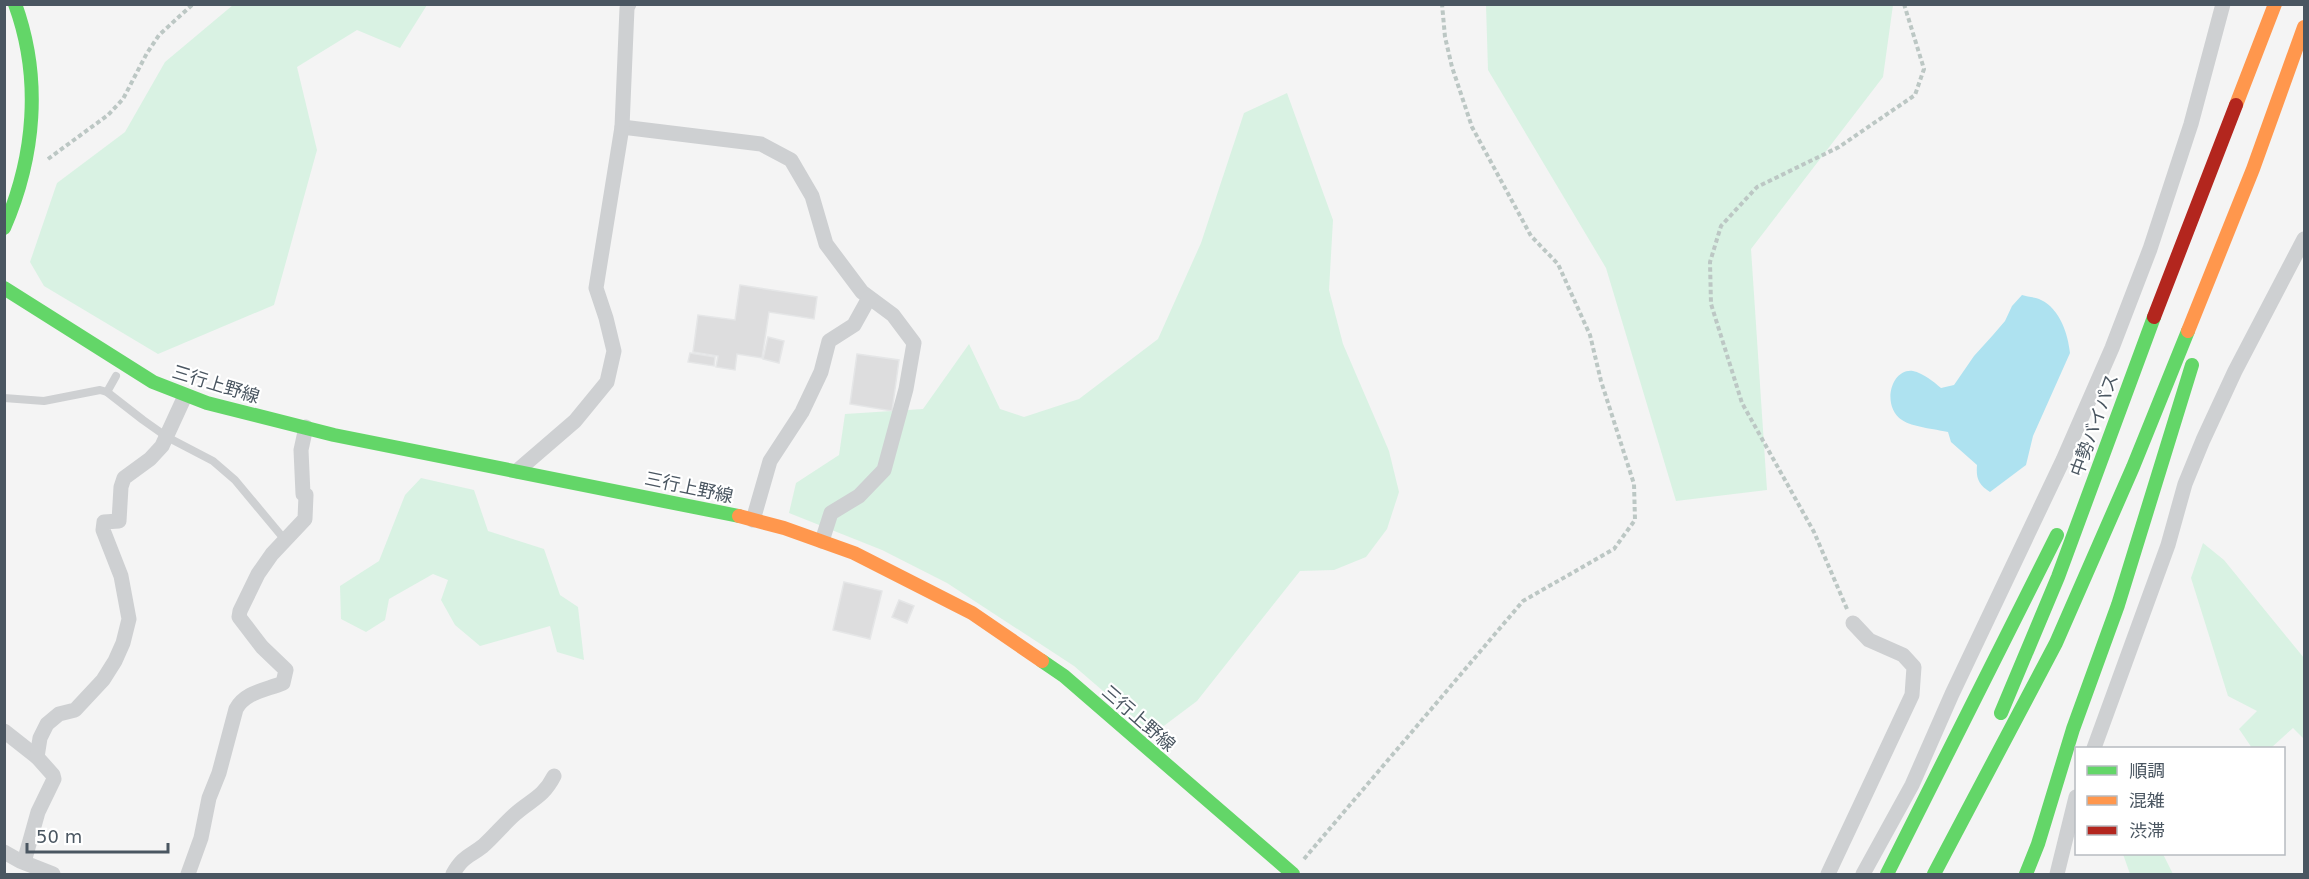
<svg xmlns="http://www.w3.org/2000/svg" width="2309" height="879" font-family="'DejaVu Sans','Noto Sans JP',sans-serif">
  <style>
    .green { fill: #d9f2e3 }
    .water { fill: #aee2f0 }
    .building { fill: #ddddde; stroke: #e5e6e7; stroke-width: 1.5 }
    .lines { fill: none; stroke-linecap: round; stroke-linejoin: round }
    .path { stroke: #bcc7c4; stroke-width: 4; stroke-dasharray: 4.5 3; stroke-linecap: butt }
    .lane { stroke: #ced0d2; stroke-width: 8 }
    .street { stroke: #ced0d2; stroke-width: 15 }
    .fast { stroke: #63d668; stroke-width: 14 }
    .slow { stroke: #ff974d; stroke-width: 14 }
    .jam { stroke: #b3261e; stroke-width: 14 }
    .labels { text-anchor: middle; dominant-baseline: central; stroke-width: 4.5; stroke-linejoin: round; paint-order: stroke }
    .street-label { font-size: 18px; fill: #4a5661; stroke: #fff }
  </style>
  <rect width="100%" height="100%" fill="#f4f4f4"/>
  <!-- green -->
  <g class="green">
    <polygon points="233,5 427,5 400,48 357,30 297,67 317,150 274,305 158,354 44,286 30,262 57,183 125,132 165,62"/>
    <polygon points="1486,5 1893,5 1883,77 1751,249 1767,490 1676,501 1606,268 1488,70"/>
    <polygon points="1287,93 1333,220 1329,290 1343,344 1389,451 1399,492 1387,529 1366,557 1334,570 1300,571 1197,701 1153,734 1074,666 947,583 882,550 789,513 796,483 839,455 845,414 923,409 969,344 1000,409 1024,417 1079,399 1158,339 1201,243 1244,113"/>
    <polygon points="421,478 474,490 488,531 544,549 560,595 578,607 584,660 557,652 550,626 480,646 455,625 441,600 448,580 433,574 389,599 385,620 366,632 341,619 340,586 379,561 405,495"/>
    <polygon points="2203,543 2224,560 2304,658 2304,739 2293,728 2272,747 2273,748 2252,748 2239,729 2257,711 2228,696 2191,578"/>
    <polygon points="2123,854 2163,854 2173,874 2130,874"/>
  </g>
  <!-- water -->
  <path class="water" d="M2022,295C2028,297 2036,297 2041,300C2060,309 2068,334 2070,353L2033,436L2026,465L1990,492C1978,484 1976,478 1977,465L1951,442L1948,432C1935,429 1912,427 1902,420C1881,406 1891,368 1913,371C1923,373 1934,382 1941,388L1954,385L1974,356L1993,335L2005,321L2012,306Z"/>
  <!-- building -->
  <g class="building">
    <polygon points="740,285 817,297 814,319 769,312 762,358 737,354 735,370 716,367 718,356 693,352 698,315 735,320"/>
    <polygon points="768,337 784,341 779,363 763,359"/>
    <polygon points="690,353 715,357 714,366 688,362"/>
    <polygon points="857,354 899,360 892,411 850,404"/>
    <polygon points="844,582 882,591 870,639 833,630"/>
    <polygon points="899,600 914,606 907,623 892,617"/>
  </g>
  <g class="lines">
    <!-- path -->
    <g class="path">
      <polyline points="48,159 108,115 123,99 147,53 159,35 193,4"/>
      <polyline points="1847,609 1814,532 1742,403 1711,304 1710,262 1721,226 1757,187 1839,147 1915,95 1924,69 1904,4"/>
      <polyline points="1304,859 1523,601 1614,549 1635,520 1634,484 1601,381 1590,335 1558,264 1531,236 1472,127 1452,67 1445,37 1442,4"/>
    </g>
    <!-- lane -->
    <g class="lane">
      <polyline points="107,392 116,376"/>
      <polyline points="4,398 44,401 100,390 107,392 143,420 167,437 213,461 235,480 285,540"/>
    </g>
    <!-- street -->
    <g class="street">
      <polyline points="622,127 761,144 791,160 812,196 826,244 862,292 893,315 914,343 906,389 884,470 859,496 831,513 822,541"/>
      <polyline points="517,471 575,421 607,382 614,351 606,318 596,288 622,127 627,8 629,4"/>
      <polyline points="753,520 770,461 802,412 821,372 829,341 854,325 869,298"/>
      <polyline points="4,731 37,757"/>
      <polyline points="2094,748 2168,545 2185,484 2203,440 2235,371 2304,239"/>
      <polyline points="4,852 20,861 53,874"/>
      <polyline points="24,862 38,812 54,779 53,775 37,757 40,738 47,724 59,714 75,710 103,680 115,661 123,643 129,619 121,576 103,530 104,522 119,521 121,487 124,478 150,459 162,446 185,396"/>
      <path d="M188,874L201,838L209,798L219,773L236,709C245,692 266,690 283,683L286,670L262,647L239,617L240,611L258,574L272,554L305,519L306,495L303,494L301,450L306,427"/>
      <path d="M453,874C463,856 469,857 483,846C494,836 503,825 514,815C530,800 543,798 554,776"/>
      <polyline points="1828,874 1912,695 1914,667 1903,655 1869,640 1853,623"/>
      <polyline points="1863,874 1912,785 1952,694 2063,460 2112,348 2150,249 2191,124 2223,4"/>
      <polyline points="2057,874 2076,797"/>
    </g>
    <!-- fast -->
    <g class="fast">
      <path d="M4,228C35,157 42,78 15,4"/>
      <polyline points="4,288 153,382 207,403 334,435 739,516"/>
      <polyline points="1042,661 1064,676 1293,874"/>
      <polyline points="2001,713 2058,577 2154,317"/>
      <polyline points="1887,874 2057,535"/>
      <polyline points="1934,874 2056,643 2133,467 2188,331"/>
      <polyline points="2026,874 2038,844 2073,729 2118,605 2192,365"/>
    </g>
    <!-- slow -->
    <g class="slow">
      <polyline points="2236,105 2275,4"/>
      <polyline points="2188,331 2253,169 2304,27"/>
      <polyline points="739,516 784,528 854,553 972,613 1042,661"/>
    </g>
    <!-- jam -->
    <polyline class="jam" points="2154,317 2236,105"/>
  </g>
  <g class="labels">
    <!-- street labels -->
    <g class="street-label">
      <text transform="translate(216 384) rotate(17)">三行上野線</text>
      <text transform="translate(2094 425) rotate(-70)">中勢バイパス</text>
      <text transform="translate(689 487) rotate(12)">三行上野線</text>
      <text transform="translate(1139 718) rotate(41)">三行上野線</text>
    </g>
  </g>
  <!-- border -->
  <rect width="2309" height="879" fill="none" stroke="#4a5661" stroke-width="12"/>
  <!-- legend -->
  <rect x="2075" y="747" width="210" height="108" fill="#ffffff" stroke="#b7bbc0" stroke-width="1.5"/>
  <rect x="2087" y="766" width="30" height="9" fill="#63d668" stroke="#b7bbc0" stroke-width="1.5"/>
  <text x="2129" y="777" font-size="18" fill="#4a5661">順調</text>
  <rect x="2087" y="796" width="30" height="9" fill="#ff974d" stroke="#b7bbc0" stroke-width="1.5"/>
  <text x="2129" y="807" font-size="18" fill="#4a5661">混雑</text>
  <rect x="2087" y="826" width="30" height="9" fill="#b3261e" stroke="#b7bbc0" stroke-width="1.5"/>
  <text x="2129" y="837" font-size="18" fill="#4a5661">渋滞</text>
  <!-- scale -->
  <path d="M27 843v9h141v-9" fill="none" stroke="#4a5661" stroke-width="3"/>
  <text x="36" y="843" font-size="18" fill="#4a5661" stroke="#ffffff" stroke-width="4.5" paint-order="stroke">50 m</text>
</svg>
